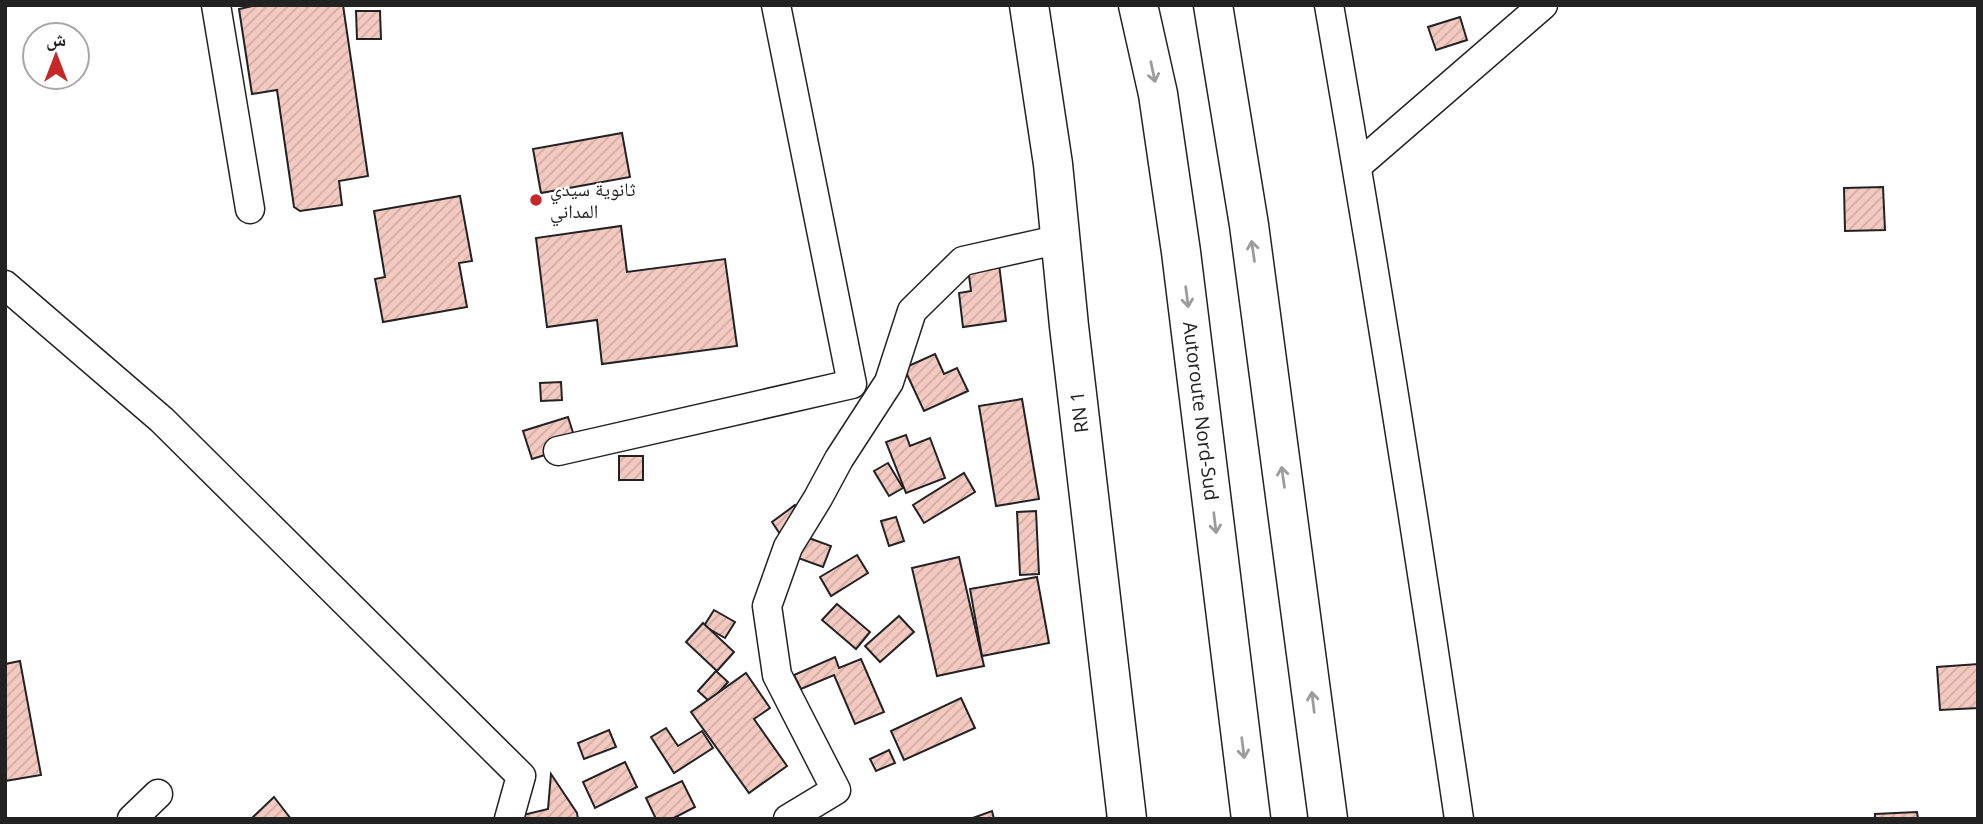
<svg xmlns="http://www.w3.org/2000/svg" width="1983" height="824" font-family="'Open Sans','Noto Naskh Arabic',sans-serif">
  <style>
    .building { fill: url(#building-hatch); stroke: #222; stroke-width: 2 }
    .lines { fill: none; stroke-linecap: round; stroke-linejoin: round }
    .street-casing { stroke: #222; stroke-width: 31 }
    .primary-casing { stroke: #222; stroke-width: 41 }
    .highway-casing { stroke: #222; stroke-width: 41 }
    .street { stroke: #fff; stroke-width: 28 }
    .primary { stroke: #fff; stroke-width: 38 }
    .highway { stroke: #fff; stroke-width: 38 }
    .oneway { stroke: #9c9c9c }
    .poi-dot { fill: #c62828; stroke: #fff; stroke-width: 2.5 }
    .labels { text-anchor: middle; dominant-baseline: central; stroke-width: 5; stroke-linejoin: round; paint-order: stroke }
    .poi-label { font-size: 19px; fill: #222; stroke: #fff; text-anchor: start }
    .street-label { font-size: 19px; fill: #222; stroke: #fff }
  </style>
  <defs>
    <pattern id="building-hatch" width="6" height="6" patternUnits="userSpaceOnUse" patternTransform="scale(1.75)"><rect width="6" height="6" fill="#f3c9c0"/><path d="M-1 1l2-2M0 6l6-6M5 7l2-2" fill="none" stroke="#d0aca5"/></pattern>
  </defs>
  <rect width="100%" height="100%" fill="#fff"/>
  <!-- building -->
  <g class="building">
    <polygon points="257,5 343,5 368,176 339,181 342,205 300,211 294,207 277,90 252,94 239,9"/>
    <polygon points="356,11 380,11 381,39 357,39"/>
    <polygon points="1460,17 1467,40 1436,50 1428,27"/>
    <polygon points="622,133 630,177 541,193 533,149"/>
    <polygon points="1883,187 1885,230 1845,231 1844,188"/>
    <polygon points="460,196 472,261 459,263 467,307 383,322 375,279 385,277 374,211"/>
    <polygon points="621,226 627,272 725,259 737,346 602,364 597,320 547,327 536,238"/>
    <polygon points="999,264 1006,321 963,327 959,293 971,291 968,268"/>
    <polygon points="935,354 944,374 957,368 968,391 924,411 904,368"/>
    <polygon points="561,382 562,400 541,401 540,383"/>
    <polygon points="1022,399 1039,499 996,506 979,406"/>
    <polygon points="568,417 577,445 532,459 523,431"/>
    <polygon points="906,435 910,446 930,438 945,478 906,493 886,442"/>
    <rect x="619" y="456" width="24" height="24"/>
    <polygon points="888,463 903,488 889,496 874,471"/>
    <polygon points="964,473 975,492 924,523 913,505"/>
    <polygon points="795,505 804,517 780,534 772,522"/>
    <polygon points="1036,511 1039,574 1020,575 1017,512"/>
    <polygon points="896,517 904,541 889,546 881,521"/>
    <polygon points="806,537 831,546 823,567 798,558"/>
    <polygon points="857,555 868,573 831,596 820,577"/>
    <polygon points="959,557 984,666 937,676 912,568"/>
    <polygon points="1037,577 1049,643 982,656 970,589"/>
    <polygon points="837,604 870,632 856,649 822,620"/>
    <polygon points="714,610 735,622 725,638 704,626"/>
    <polygon points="899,616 914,632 880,662 865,646"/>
    <polygon points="703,623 734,652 717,671 686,642"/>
    <polygon points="835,657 839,668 861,659 884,712 855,724 834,675 801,689 794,675"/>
    <polygon points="20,661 41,775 5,781 5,664"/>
    <polygon points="1978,664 1978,708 1940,710 1937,667"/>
    <polygon points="716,671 728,682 710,702 698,691"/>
    <polygon points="746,673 770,708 754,719 787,766 749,793 691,712"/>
    <polygon points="961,698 975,728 904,760 891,731"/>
    <polygon points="666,728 678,746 702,731 713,748 674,773 651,737"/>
    <polygon points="609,730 616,747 584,759 578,743"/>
    <polygon points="889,750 895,763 876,771 870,759"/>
    <polygon points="625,762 637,787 595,808 583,782"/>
    <polygon points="551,774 577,813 578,819 523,819 523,815 548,809"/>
    <polygon points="682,781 695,807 672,819 656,819 646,798"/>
    <polygon points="274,797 291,819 251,819"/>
    <polygon points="992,811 994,819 970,819"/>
    <polygon points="1917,812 1918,819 1875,819 1875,814"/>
  </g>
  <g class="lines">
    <!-- street casing -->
    <g class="street-casing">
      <g id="street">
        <polyline points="216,5 250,209"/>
        <path d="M1329,5C1376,276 1419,547 1459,819"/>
        <polyline points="1357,166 1543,5"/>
        <polyline points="5,285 162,420 521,776 509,819"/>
        <polyline points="558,451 852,384 776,5"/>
        <polyline points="132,819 158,794"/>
        <polyline points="788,819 836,790 777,675 767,606 788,547 818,498 839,459 889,382 912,311 963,261 1061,239"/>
      </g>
    </g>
    <!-- primary casing -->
    <g class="primary-casing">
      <polyline id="primary" points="1029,5 1053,164 1069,326 1127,819"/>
    </g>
    <!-- highway casing -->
    <g class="highway-casing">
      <g id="highway">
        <polyline points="1138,5 1158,94 1181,252 1251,819"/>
        <polyline points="1213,5 1249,225 1328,819"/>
      </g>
    </g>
    <!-- street -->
    <use href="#street" class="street"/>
    <!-- primary -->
    <use href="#primary" class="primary"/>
    <!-- highway -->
    <use href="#highway" class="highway"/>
  </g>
  <!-- one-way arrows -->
  <defs><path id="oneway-shaft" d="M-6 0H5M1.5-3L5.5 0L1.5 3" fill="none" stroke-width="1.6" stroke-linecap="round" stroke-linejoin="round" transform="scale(1.75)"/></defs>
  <g class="oneway">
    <use href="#oneway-shaft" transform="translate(1153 72) rotate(78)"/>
    <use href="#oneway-shaft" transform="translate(1253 251) rotate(-98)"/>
    <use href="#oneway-shaft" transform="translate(1187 297) rotate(83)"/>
    <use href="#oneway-shaft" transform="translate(1283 477) rotate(-98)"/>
    <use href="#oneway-shaft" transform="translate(1215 523) rotate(83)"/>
    <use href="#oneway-shaft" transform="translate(1313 702) rotate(-97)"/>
    <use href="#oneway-shaft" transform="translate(1243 748) rotate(83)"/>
  </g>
  <!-- markers -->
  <circle class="poi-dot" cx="536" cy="200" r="7"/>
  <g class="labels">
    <!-- poi labels -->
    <g class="poi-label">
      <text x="550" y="189">ثانوية سيدي<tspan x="550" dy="22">المداني</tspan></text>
    </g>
    <!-- street labels -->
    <g class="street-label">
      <text transform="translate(1201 411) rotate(83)">Autoroute Nord-Sud</text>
      <text transform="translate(1079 412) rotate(-97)">RN 1</text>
    </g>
  </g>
  <!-- border -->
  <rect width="1983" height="824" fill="none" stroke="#222222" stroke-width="14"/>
  <!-- north arrow -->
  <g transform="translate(56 56)"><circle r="33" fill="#ffffff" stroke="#a7a7a7" stroke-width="2"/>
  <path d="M0-5L12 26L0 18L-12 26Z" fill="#c62828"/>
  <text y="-10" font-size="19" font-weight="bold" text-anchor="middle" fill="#222222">ش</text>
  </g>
</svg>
